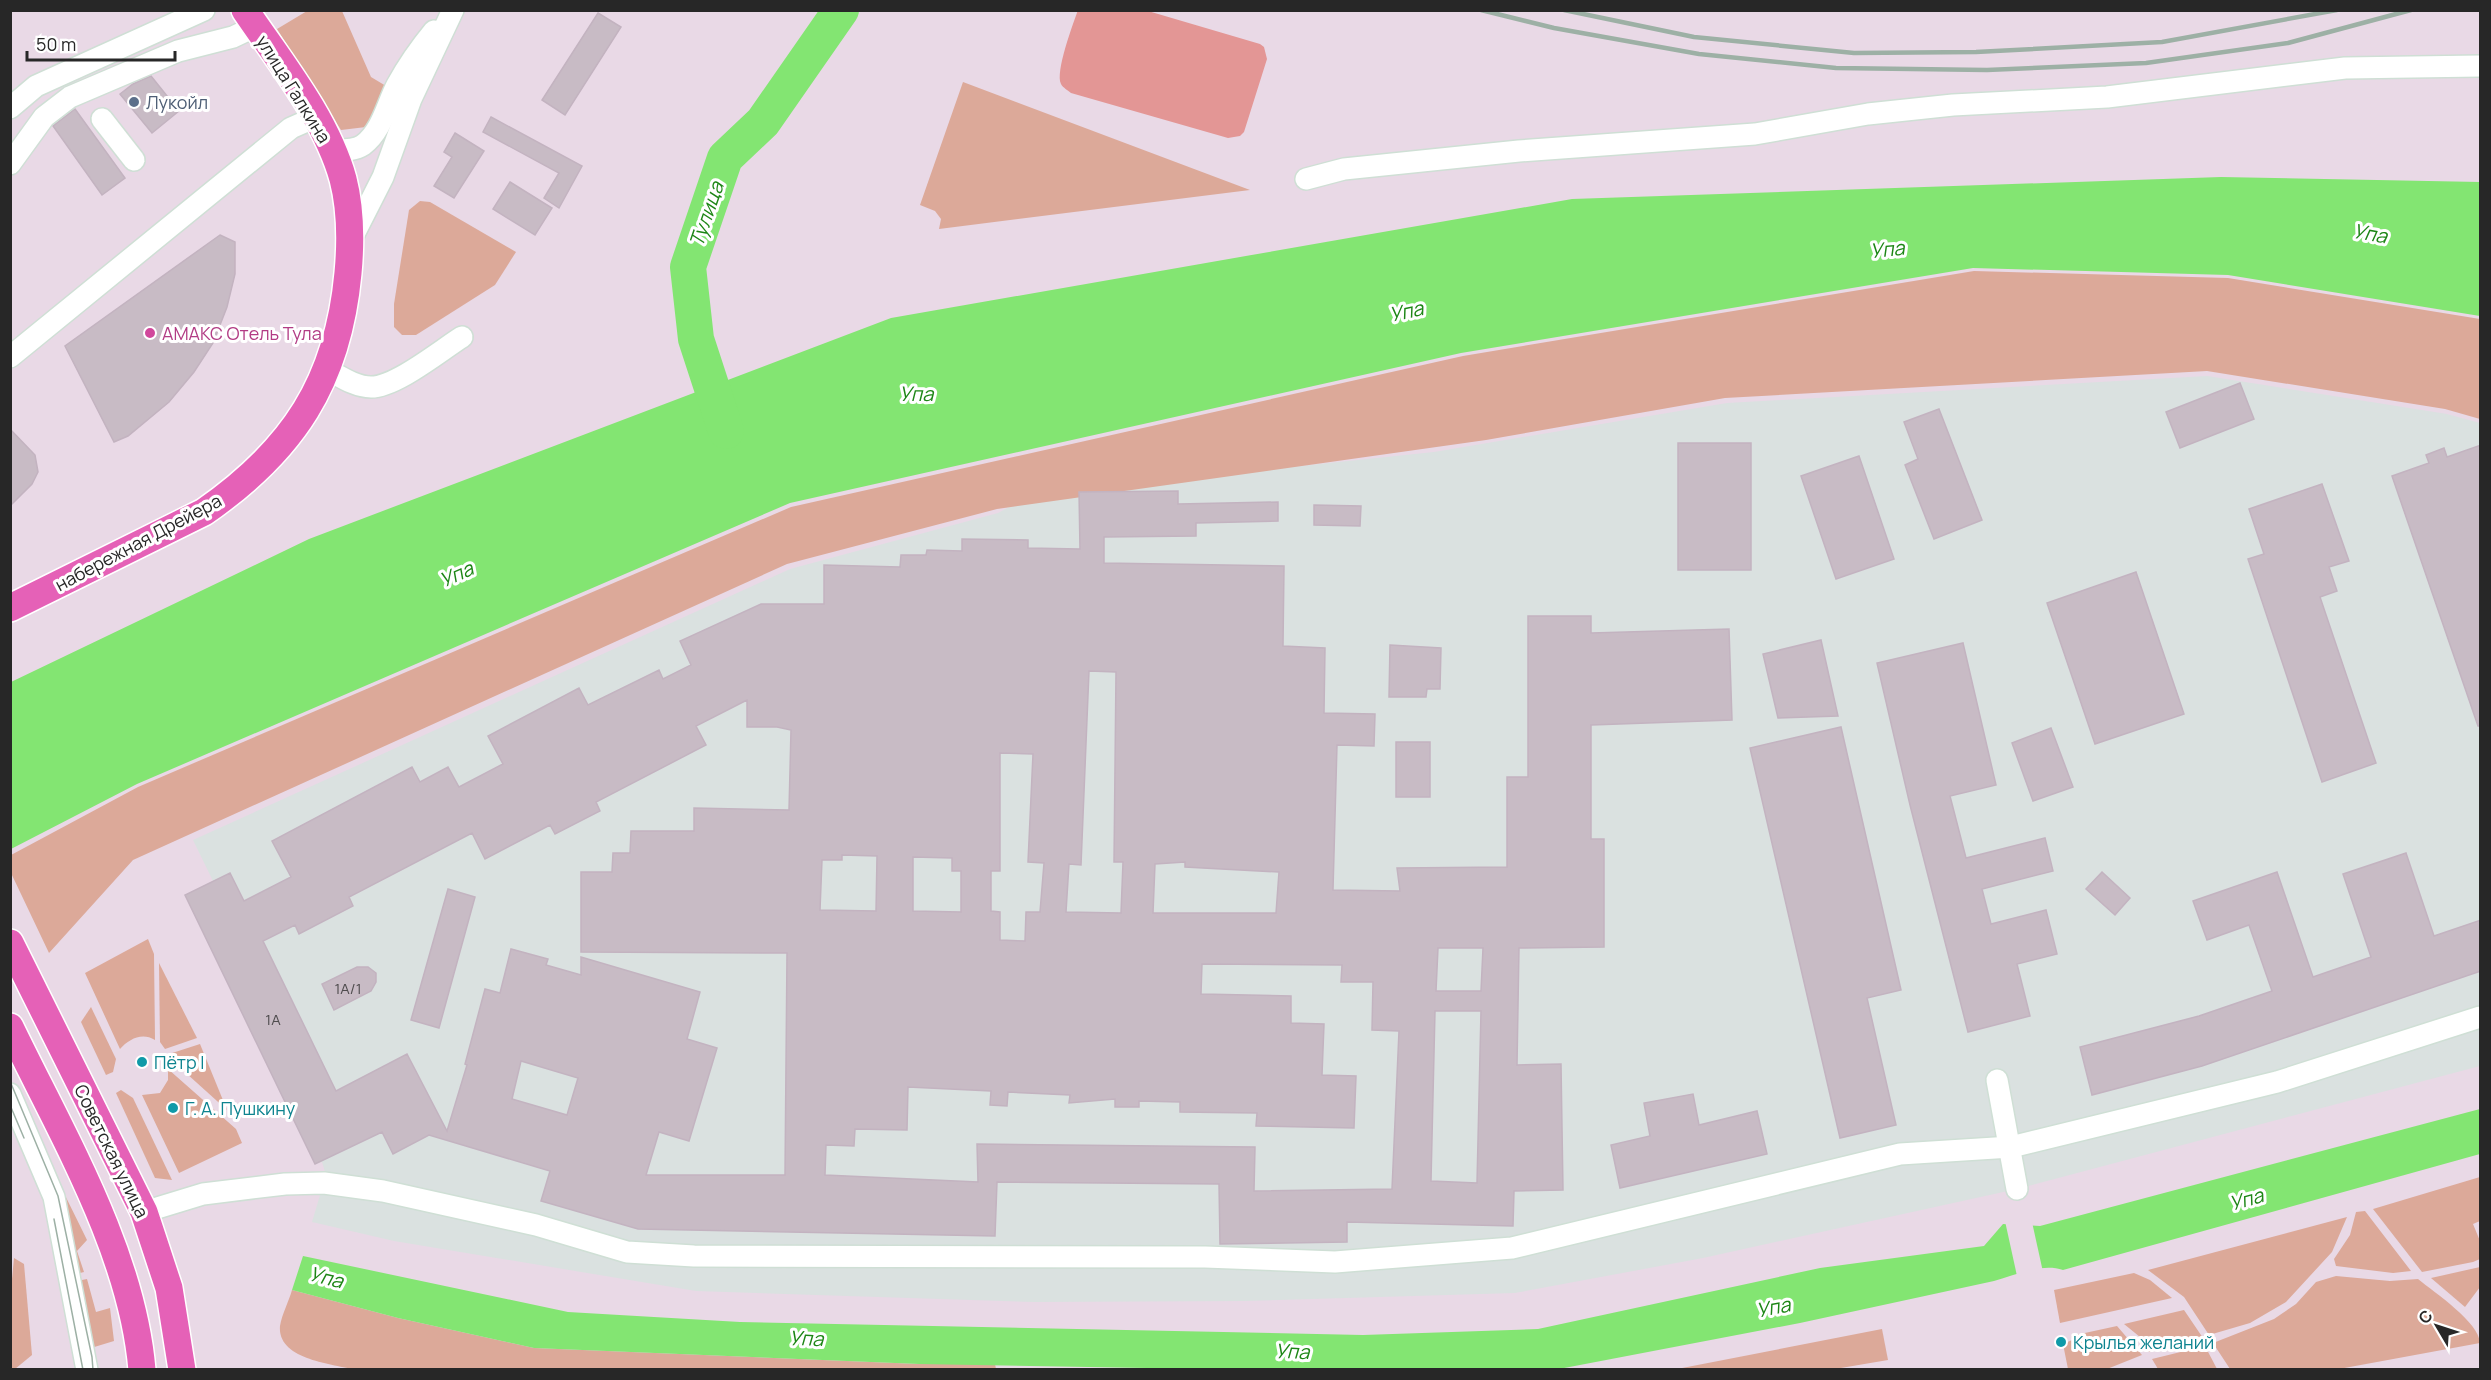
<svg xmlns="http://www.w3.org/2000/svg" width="2491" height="1380" font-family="Manrope,sans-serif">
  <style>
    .industrial { fill: #dae1e0 }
    .green { fill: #dca999 }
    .pitch { fill: #e39695 }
    .water { fill: #83e572 }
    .pier { fill: #e9d9e6 }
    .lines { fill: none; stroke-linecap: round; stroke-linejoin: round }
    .river { stroke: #83e572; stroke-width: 36 }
    .building { fill: #c8bbc5; stroke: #c3b3c0; stroke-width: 1.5; fill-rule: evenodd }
    .minor-casing { stroke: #cfdfd5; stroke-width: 24 }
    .major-casing { stroke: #fff; stroke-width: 30 }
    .minor { stroke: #fff; stroke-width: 21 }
    .major { stroke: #e561b7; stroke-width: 27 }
    .tram { stroke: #9db0a5; stroke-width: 1.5 }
    .rail { stroke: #9db0a5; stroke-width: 4.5 }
    .service-dot { fill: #5c6f8a; stroke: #fff; stroke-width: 2 }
    .hotel-dot { fill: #d1479c; stroke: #fff; stroke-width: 2 }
    .culture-dot { fill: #0f9aa8; stroke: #fff; stroke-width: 2 }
    .labels { text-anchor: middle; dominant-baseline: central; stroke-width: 6; stroke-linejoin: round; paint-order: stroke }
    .number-label { font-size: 15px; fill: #4f4c4e }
    .street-label { font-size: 18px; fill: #272727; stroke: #fff }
    .service-label { font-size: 18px; fill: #4e5e75; stroke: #fff; text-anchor: start }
    .hotel-label { font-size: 18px; fill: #b23c85; stroke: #fff; text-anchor: start }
    .culture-label { font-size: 18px; fill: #0d838f; stroke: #fff; text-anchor: start }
    .water-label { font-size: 20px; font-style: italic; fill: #1d8616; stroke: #fff }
  </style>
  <rect width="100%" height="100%" fill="#e9d9e6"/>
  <!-- industrial -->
  <polygon class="industrial" points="2207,376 2447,414 2480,423 2480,1066 2017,1189 1703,1258 1515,1293 1244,1301 1034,1302 696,1291 394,1241 312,1222 326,1175 322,1162 315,1164 185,895 213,881 193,840 790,569 998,513 1033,494 1434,452 1727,403"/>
  <!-- green -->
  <g class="green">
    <polygon points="307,11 342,11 371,77 386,86 366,127 341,130 277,29"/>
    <polygon points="963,82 1250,190 939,229 941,219 935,211 920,205"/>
    <polygon points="420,201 430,202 516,252 495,285 416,335 402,335 394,327 394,304 409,210"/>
    <polygon points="1974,271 2228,278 2480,319 2480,419 2445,409 2207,371 1725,398 1486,440 997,509 787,564 133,860 49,953 11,873 11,855 138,787 791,507 1463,356"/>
    <path d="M148,939L154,954L155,1040C142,1032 129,1039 120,1049L85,973Z"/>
    <polygon points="159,963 197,1038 165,1049 160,1042"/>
    <polygon points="91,1007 116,1059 113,1072 106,1075 81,1022"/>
    <polygon points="200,1044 227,1110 166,1055"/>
    <polygon points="168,1069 236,1129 242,1143 179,1173 142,1095 160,1093 168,1080"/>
    <polygon points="121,1090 133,1098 172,1180 155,1178 116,1093"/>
    <polygon points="26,1116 87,1240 77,1251 84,1272 76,1274"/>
    <polygon points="2480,1177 2480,1221 2473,1224 2480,1241 2480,1259 2473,1262 2422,1272 2373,1209"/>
    <polygon points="2365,1211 2411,1271 2393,1273 2336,1266 2334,1259 2350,1235 2356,1212"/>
    <polygon points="2347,1217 2332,1252 2286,1302 2250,1323 2209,1335 2184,1297 2148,1270"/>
    <polygon points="14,1258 24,1264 32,1355 15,1369 11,1370 10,1300"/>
    <polygon points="2480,1267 2480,1287 2465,1307 2431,1278"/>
    <polygon points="2134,1273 2150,1280 2172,1298 2060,1323 2054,1290"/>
    <path d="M2336,1276L2390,1281L2418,1279C2435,1293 2479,1322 2480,1343L2339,1369H2230L2213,1343L2274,1319L2296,1304L2316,1282Z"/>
    <polygon points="87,1279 96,1312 110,1308 114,1341 91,1348 77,1281"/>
    <path d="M292,1290L398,1318L534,1348L919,1364H995L996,1369L356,1370C333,1364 277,1360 280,1326C282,1314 289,1301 292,1290Z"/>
    <polygon points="2184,1310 2203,1338 2149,1352 2140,1337 2124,1324"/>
    <polygon points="2117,1326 2142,1355 2107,1369 2068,1369 2063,1344 2072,1340 2071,1336"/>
    <polygon points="1882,1329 1888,1360 1835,1369 1677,1369"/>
    <polygon points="2205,1346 2217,1369 2158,1369 2152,1359"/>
  </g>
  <!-- pitch -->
  <path class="pitch" d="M1078,10L1148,11L1260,44L1264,47L1267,59L1244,132L1240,136L1228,138L1071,93C1068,90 1063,88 1061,84C1055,72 1073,24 1078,10Z"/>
  <!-- water -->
  <g class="water">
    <polygon points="2221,177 2480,182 2480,316 2228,275 1973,268 1461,353 790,503 137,784 11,849 11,682 309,539 891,318 1572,199"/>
    <path d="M2480,1109V1154L2063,1270C2041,1263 2016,1275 1994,1281L1800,1323L1559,1369H1205L919,1364L534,1348L398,1318L292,1290L303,1256L568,1312L740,1322L1363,1335L1538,1329L1820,1268L1984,1246L2003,1224L2040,1226Z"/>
  </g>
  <!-- pier -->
  <polygon class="pier" points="2005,1221 2032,1222 2043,1272 2017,1276"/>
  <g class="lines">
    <!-- river -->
    <polyline class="river" points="726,431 696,339 688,267 725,158 763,122 841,10"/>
  </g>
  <!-- building -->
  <g class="building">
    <polygon points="598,13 621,27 565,115 542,100"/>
    <polygon points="151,76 179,111 152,133 120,94 133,84"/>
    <polygon points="75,109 125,178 102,195 53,126"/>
    <polygon points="491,117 582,166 559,208 544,198 559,173 483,132"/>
    <polygon points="455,133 484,151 454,198 434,186 452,157 444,152"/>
    <polygon points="510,182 552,208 535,235 493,209"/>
    <polygon points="220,235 235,242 235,274 227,307 213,343 194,372 169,402 128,436 114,442 65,346"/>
    <polygon points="2240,383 2254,419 2180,448 2166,412"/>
    <polygon points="1939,409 1982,520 1934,539 1905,465 1918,459 1904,422"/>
    <polygon points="10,429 35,455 38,472 32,484 10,506"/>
    <rect x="1678" y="443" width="73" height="127"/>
    <polygon points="2481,445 2481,726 2478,726 2392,476 2429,463 2426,455 2444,448 2447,457"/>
    <polygon points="1859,456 1894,559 1836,579 1801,476"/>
    <polygon points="2322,484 2349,561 2329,567 2337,591 2320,597 2376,763 2322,782 2248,559 2264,554 2249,509"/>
    <path d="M1178,491V504L1278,502V521L1196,523V536L1104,537V563L1284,566L1283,646L1325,648L1324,713L1375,714L1374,746L1337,745L1333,890L1400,891L1397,868L1507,867V777H1528V616H1591V633L1729,629L1732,720L1591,725V839H1604V947L1519,948L1517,1065L1561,1064L1563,1190L1514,1191L1513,1226L1347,1222V1242L1220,1244L1219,1184L997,1182L995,1236L638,1229L541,1201L550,1171L429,1135L393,1154L382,1132L315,1164L185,895L230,873L244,901L291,877L272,841L412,767L420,782L448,767L459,787L503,764L488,736L579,688L588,705L659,670L663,679L691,665L680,641L761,604H824V565L900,567L901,555H926L927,550L962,551V539L1028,540V548L1080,549L1079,492ZM1089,671L1116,672L1114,862H1123L1121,913L1066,912L1069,864L1081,865ZM747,700V727H777L791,730L789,810L694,808V831H631L630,853H613L612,872H581V952L787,953L785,1175H646L659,1132L689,1141L717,1048L687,1039L700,992L581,957V975L546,965L548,959L511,949L500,993L485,989L465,1064L467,1065L447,1131L407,1054L336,1091L263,941L295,925L299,934L353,906L349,897L472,833L485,859L550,825L555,834L600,811L596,802L706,745L696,726ZM1000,753L1033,754L1028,862L1044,863L1040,912H1026L1025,941L1000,940V912L991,911V871H1000ZM842,855L877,856L876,911L820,910L822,860H842ZM913,857L952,858V871H961V912L913,911ZM1185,862V867L1279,872L1276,913H1153L1155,864ZM1438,948H1483L1481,991H1436ZM1202,964L1342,965L1341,982H1373L1372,1030L1399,1031L1392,1189L1254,1191L1255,1147L977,1144L978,1182L825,1175L826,1145L854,1146L855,1129L907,1130L908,1087L991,1091L990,1105L1007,1106L1008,1092L1070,1095L1069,1103L1115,1099V1107H1139V1101L1180,1102V1112L1257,1113L1256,1126L1354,1128L1356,1076L1322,1075L1324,1024L1291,1023V996L1201,994ZM1435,1011H1481L1477,1183L1431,1181ZM521,1061L578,1078L567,1115L512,1099Z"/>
    <polygon points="1314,505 1361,506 1360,526 1314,525"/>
    <polygon points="2136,572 2184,714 2095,744 2047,603"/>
    <polygon points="1821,640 1838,716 1778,718 1763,654"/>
    <polygon points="1963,643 1996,785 1950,796 1966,858 2045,838 2053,871 1982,889 1991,924 2046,910 2057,954 2017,964 2030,1016 1968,1032 1910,805 1877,663"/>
    <polygon points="1390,645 1441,648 1440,689 1427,689 1426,697 1389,697"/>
    <polygon points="1841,727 1901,990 1867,998 1896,1125 1840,1138 1750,748"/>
    <polygon points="2051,728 2073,787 2033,801 2012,743"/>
    <rect x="1396" y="742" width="34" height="55"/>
    <polygon points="2406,853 2434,936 2481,920 2481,971 2202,1066 2092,1095 2080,1047 2199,1016 2272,991 2249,925 2207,940 2193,901 2277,872 2313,977 2371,957 2343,874"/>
    <polygon points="2102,872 2130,898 2115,915 2086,889"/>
    <polygon points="448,889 475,897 439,1028 411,1020"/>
    <polygon points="357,967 368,967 376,973 376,982 371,991 334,1010 322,984"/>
    <polygon points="1693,1094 1699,1125 1757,1111 1767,1154 1620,1188 1611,1145 1650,1136 1644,1103"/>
  </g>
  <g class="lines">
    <!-- minor casing -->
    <g class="minor-casing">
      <g id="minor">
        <polyline points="10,108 36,86 204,10"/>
        <polyline points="102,119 134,160"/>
        <path d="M332,150C343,150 354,151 363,145C382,131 387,104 397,85C408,65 420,48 434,31"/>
        <polyline points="10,164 44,117 70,97 178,51 233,37 256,26"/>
        <polyline points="1306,179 1344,169 1519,151 1755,134 1868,114 1953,105 2107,97 2345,68 2480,66"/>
        <polyline points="351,240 383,177 411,99 453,10"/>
        <polyline points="10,357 291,128 316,117"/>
        <path d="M328,370C341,377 356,387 371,387C396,387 441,350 462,337"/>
        <polyline points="1997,1080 2017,1189"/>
        <polyline points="10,1094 54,1197 87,1370"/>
        <polyline points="144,1212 203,1194 285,1184 324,1183 383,1191 536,1225 627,1252 694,1256 1205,1257 1335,1262 1512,1248 1900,1154 2011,1147 2277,1082 2480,1017"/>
      </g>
    </g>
    <!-- major casing -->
    <g class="major-casing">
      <g id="major">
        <path d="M10,608L204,512C293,450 338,382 348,273C351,241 351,210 343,179C326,118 280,62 245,10"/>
        <polyline points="10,943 144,1212 169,1288 182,1370"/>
        <path d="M10,1027C61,1133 132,1251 142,1370"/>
      </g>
    </g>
    <!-- minor -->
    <use href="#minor" class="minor"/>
    <!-- major -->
    <use href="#major" class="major"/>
    <!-- tram -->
    <g class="tram">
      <polyline points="10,1081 58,1196 92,1357 93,1370"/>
      <polyline points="10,1105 24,1138"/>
      <polyline points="54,1219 83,1370"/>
    </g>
    <!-- rail -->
    <g class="rail">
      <polyline points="1481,10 1554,28 1699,54 1836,68 1987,70 2146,63 2288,43 2411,10"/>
      <polyline points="1564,10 1694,37 1854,53 1976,52 2162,42 2337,10"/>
    </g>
  </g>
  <!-- markers -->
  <circle class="service-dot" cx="134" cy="102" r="6"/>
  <circle class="hotel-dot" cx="150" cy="333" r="6"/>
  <g class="culture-dot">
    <circle cx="142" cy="1062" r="6"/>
    <circle cx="173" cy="1108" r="6"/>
    <circle cx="2061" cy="1342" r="6"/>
  </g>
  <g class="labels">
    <!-- number labels -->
    <g class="number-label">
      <text x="348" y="988">1А/1</text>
      <text x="273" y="1019">1А</text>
    </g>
    <!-- street labels -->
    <g class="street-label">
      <text transform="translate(294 89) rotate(58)">улица Галкина</text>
      <text transform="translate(138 542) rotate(-28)">набережная Дрейера</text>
      <text transform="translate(112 1151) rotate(64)">Советская улица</text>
    </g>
    <!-- service labels -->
    <g class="service-label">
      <text x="146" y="102">Лукойл</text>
    </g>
    <!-- hotel labels -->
    <g class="hotel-label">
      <text x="162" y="333">АМАКС Отель Тула</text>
    </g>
    <!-- culture labels -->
    <g class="culture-label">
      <text x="154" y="1062">Пётр I</text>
      <text x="185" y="1108">Г. А. Пушкину</text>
      <text x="2073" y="1342">Крылья желаний</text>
    </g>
    <!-- water labels -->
    <g class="water-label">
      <text transform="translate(706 214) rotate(-71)">Тулица</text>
      <text transform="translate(2370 233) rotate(10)">Упа</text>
      <text transform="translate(1887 249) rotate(-6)">Упа</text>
      <text transform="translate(1406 311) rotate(-12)">Упа</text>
      <text x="916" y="393">Упа</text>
      <text transform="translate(456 574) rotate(-24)">Упа</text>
      <text transform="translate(2246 1199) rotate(-16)">Упа</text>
      <text transform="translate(326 1277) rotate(14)">Упа</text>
      <text transform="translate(1773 1307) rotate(-11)">Упа</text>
      <text transform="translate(806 1338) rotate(2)">Упа</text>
      <text transform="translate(1292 1351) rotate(2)">Упа</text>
    </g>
  </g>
  <!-- border -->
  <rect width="2491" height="1380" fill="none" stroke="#272727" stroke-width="24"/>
  <!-- north arrow -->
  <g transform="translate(2437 1326) rotate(309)" stroke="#ffffff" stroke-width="4.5" paint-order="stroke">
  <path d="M0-4.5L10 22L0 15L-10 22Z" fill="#272727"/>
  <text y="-9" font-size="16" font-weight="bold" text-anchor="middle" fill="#272727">С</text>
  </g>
  <!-- scale -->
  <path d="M27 51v9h148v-9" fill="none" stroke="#272727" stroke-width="3"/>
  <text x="36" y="51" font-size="18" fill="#272727" stroke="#ffffff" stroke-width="4.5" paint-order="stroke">50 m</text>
</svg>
